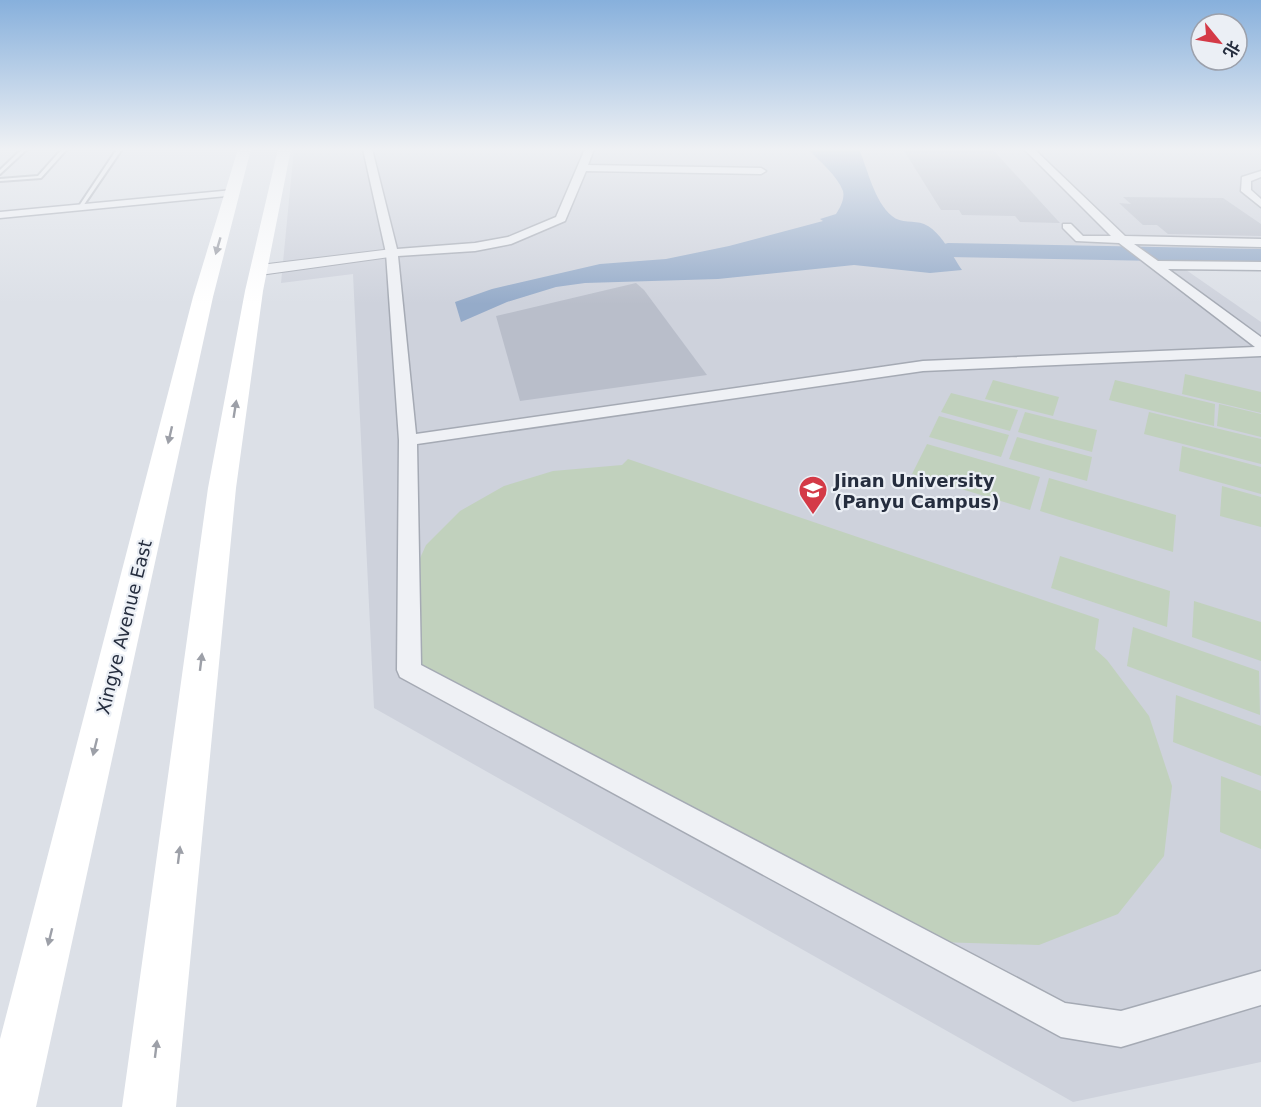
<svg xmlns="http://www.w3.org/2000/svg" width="1261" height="1107" font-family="'DejaVu Sans','Noto Sans SC',sans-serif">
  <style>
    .built { fill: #ced2dc }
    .green { fill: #c1d1bd }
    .water { fill: #95abc9 }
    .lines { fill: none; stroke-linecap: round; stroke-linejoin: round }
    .river { fill: #95abc9; fill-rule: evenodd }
    .building { fill: #b9beca }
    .service-casing { stroke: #a5aab4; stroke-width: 4 }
    .minor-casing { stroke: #a5aab4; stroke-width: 3 }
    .tertiary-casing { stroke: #a5aab4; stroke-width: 2 }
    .service { fill: #eff1f5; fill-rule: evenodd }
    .minor { fill: #eff1f5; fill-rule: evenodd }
    .tertiary { fill: #eff1f5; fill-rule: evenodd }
    .secondary { fill: #fff; fill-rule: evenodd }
    .oneway { fill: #9da0a8 }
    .labels { text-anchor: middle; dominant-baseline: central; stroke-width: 4.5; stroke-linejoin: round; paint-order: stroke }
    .poi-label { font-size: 18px; font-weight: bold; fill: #252d3e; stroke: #ebeff5; text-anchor: start }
    .street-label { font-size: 18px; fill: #252d3e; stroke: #ebeff5 }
  </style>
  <rect width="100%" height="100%" fill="#dce0e7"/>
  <!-- built -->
  <polygon class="built" points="294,149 1261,149 1261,250 1153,247 1261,322 1261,1062 1073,1102 374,708 353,274 281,283"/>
  <!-- green -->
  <g class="green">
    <polygon points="1185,374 1261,392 1261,413 1182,394"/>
    <polygon points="993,380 1059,397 1053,416 985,399"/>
    <polygon points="1115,380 1215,404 1214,426 1109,400"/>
    <polygon points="951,393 1018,410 1010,431 941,412"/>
    <polygon points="1219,404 1261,414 1261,437 1217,426"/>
    <polygon points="1025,412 1097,430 1092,452 1018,432"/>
    <polygon points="1149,412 1261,439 1261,464 1144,434"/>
    <polygon points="939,416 1009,435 1001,457 929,437"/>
    <polygon points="1017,437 1092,457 1087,481 1009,459"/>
    <polygon points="927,444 1040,477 1030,510 912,474"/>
    <polygon points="1182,446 1261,467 1261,494 1179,471"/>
    <polygon points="628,459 1099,619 1095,649 1107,660 1149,716 1172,786 1164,856 1118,914 1039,945 938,942 429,679 407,633 407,587 426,545 460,511 504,486 553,471 622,465"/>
    <polygon points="1049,478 1176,515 1173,552 1040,511"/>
    <polygon points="1222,486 1261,497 1261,527 1220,516"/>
    <polygon points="1060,556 1170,591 1167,627 1051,588"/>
    <polygon points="1194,601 1261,622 1261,661 1192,637"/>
    <polygon points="1133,627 1259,671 1260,715 1127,666"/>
    <polygon points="1176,695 1261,726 1261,776 1173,742"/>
    <polygon points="1221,776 1261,791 1261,849 1220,832"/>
  </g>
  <!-- water -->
  <path class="water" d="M808,149H859C868,170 874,201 892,216C901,224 914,220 924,224C941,231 952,256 962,270L930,273L854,265L718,279L585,283L556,287L507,302L461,322L455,302L492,289L600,264L666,259L729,246L823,221L820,219L836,214C840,208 845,199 843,191C837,175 819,161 808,149Z"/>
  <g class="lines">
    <!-- river -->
    <polygon class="river" points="948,243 1261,249 1261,263 948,257 940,255 936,250 940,245"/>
  </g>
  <!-- building -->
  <g class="building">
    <polygon points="903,149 992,149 1060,223 1020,222 1015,216 962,215 959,210 941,210"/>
    <polygon points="1123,197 1223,198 1261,224 1261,236 1168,234 1157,225 1143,225 1119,203 1131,204"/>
    <polygon points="636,283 644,290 707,375 520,401 496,316"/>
  </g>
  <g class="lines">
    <!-- service casing -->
    <g class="service-casing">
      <g id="service">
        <polygon points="22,149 27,149 0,174 0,170"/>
        <polygon points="62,149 67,149 41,178 0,181 0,179 38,176"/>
        <polygon points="117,149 122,149 81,209 77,209"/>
      </g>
    </g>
    <!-- minor casing -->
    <g class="minor-casing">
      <g id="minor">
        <polygon points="363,149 372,149 397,249 475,243 508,237 556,217 585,149 594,149 588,165 761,168 766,171 761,174 586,171 565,221 511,244 475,251 398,256 416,434 923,361 1255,347 1119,243 1076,241 1063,228 1063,224 1071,224 1083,236 1111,236 1024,149 1034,149 1125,236 1261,239 1261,247 1134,244 1158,261 1261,262 1261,270 1168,269 1261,337 1261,356 923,371 417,444 421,665 1065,1003 1121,1011 1261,971 1261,1005 1121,1047 1061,1037 400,677 397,670 399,440 386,253"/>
        <polygon points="1261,171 1261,177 1251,181 1251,190 1261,199 1261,207 1241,191 1242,177"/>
        <polygon points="233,190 237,191 237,195 0,218 0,212"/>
      </g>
    </g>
    <!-- tertiary casing -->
    <g class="tertiary-casing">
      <polygon id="tertiary" points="392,249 397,250 399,253 397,256 260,275 252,270 260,265"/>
    </g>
    <!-- service -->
    <use href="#service" class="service"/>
    <!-- minor -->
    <use href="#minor" class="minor"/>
    <!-- tertiary -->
    <use href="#tertiary" class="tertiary"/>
    <!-- secondary -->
    <g class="secondary">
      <polygon points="238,149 251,149 213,297 36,1107 0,1107 0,1039 193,297"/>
      <polygon points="278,149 291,149 263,291 236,488 176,1107 122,1107 208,488 245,291"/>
    </g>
  </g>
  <!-- one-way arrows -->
  <defs><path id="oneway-solid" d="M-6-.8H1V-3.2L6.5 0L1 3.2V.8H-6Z" transform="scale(1.5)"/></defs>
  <g class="oneway">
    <use href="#oneway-solid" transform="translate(218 246) rotate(106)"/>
    <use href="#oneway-solid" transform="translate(235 409) rotate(-81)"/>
    <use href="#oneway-solid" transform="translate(170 435) rotate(103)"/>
    <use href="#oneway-solid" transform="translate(201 662) rotate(-83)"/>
    <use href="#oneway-solid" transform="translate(95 747) rotate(104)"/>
    <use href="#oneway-solid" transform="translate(179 855) rotate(-83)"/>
    <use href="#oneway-solid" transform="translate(50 937) rotate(104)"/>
    <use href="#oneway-solid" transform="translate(156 1049) rotate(-83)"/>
  </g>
  <!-- sky -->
  <linearGradient id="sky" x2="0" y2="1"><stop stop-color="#87b0dc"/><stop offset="0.49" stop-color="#eff1f4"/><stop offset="1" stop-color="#eff1f4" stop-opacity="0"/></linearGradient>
  <rect width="1261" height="304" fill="url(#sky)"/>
  <!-- icons -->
  <defs>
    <g id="university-pin" transform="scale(1.5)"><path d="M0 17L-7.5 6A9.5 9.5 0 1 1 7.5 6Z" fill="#d43a47" stroke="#ebeff5"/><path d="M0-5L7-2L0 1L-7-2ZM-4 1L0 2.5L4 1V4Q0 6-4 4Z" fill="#fff"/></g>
  </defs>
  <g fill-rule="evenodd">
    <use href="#university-pin" x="813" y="490"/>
  </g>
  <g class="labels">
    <!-- poi labels -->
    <g class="poi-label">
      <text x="834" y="480">Jinan University<tspan x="834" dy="21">(Panyu Campus)</tspan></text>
    </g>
    <!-- street labels -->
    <g class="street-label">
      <text transform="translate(124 627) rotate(-76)">Xingye Avenue East</text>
    </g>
  </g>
  <!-- north arrow -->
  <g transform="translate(1219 42) rotate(120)"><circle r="28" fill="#ebeff5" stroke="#9ca1ac" stroke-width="1.5"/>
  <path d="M0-4.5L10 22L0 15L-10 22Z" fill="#d43a47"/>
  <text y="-9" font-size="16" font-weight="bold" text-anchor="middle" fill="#252d3e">北</text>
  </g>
</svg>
